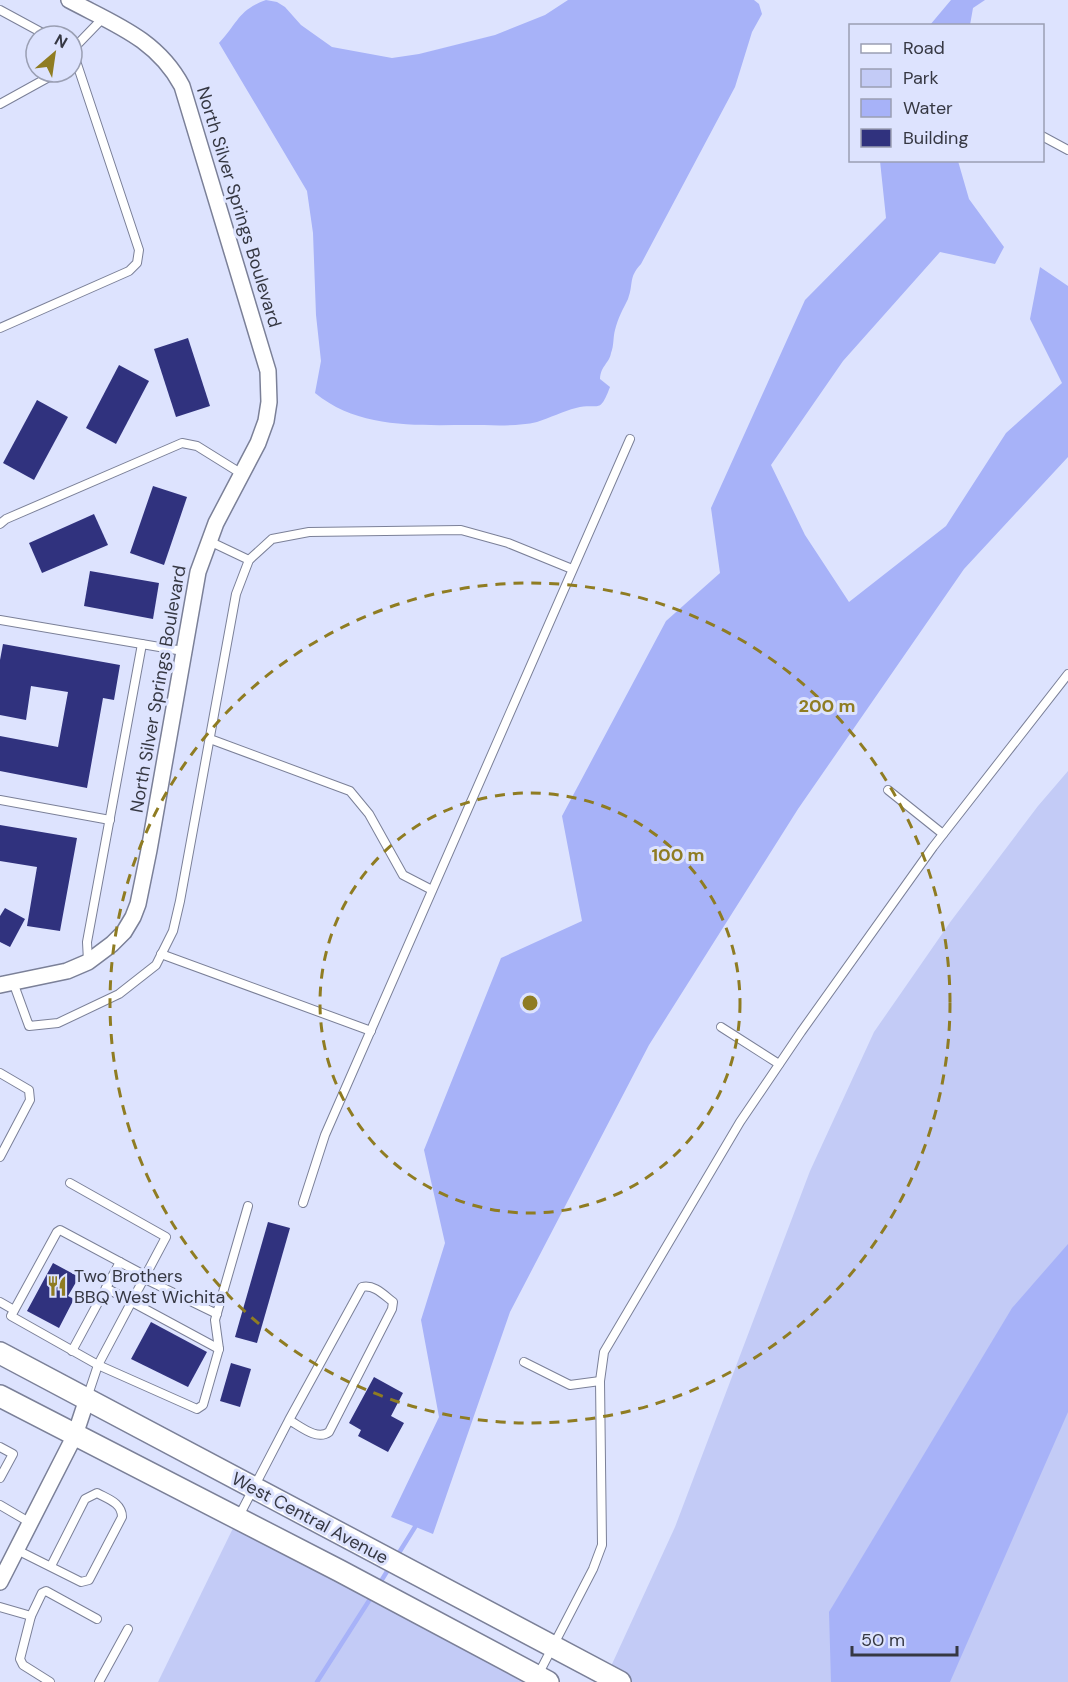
<svg xmlns="http://www.w3.org/2000/svg" width="1068" height="1682" font-family="'DM Sans',sans-serif">
  <style>
    .green { fill: #c3cbf6 }
    .water { fill: #a7b2f8 }
    .lines { fill: none; stroke-linecap: round; stroke-linejoin: round }
    .stream { stroke: #a7b2f8; stroke-width: 4.5 }
    .building { fill: #30327e }
    .lane-casing { stroke: #7b8098; stroke-width: 10 }
    .street-casing { stroke: #7b8098; stroke-width: 18 }
    .secondary-casing { stroke: #7b8098; stroke-width: 24 }
    .lane { stroke: #fff; stroke-width: 8 }
    .street { stroke: #fff; stroke-width: 15 }
    .secondary { stroke: #fff; stroke-width: 21 }
    .ring { fill: none; stroke: #8f7c22; stroke-width: 3; stroke-dasharray: 10 8 }
    .labels { text-anchor: middle; dominant-baseline: central; stroke-width: 6; stroke-linejoin: round; paint-order: stroke }
    .street-label { font-size: 18px; fill: #363843; stroke: #dde3fe }
    .poi-label { font-size: 18px; fill: #363843; stroke: #dde3fe; text-anchor: start }
    .centre { fill: #8f7c22; stroke: #dde3fe; stroke-width: 3 }
    .ring-label { font-size: 18px; text-anchor: middle; font-weight: bold; fill: #8f7c22; stroke: #dde3fe; stroke-width: 6; stroke-linejoin: round; paint-order: stroke }
  </style>
  <rect width="100%" height="100%" fill="#dde3fe"/>
  <!-- green -->
  <g class="green">
    <polygon points="1068,771 1068,1682 619,1682 607,1675 675,1527 810,1171 874,1032 951,921 1038,806"/>
    <polygon points="237,1520 548,1682 158,1682"/>
  </g>
  <!-- water -->
  <g class="water">
    <path d="M266,0L277,2L285,7L301,25L332,47L392,58L419,54L495,35L545,15L568,0H754L759,4L762,14L752,32L735,87L641,264C628,278 634,283 628,299C623,309 618,318 615,330C613,337 614,346 611,353C609,364 601,365 600,379L610,387C599,416 599,402 576,408C563,411 550,418 537,422C516,427 491,425 469,425C415,425 359,429 315,393L321,361L316,315L313,233L307,191L219,43C238,23 238,10 266,0Z"/>
    <polygon points="951,0 985,0 973,8 970,25 930,25"/>
    <polygon points="880,161 958,161 969,199 1004,247 995,264 940,252 843,361 771,465 805,535 849,602 946,526 1006,433 1062,383 1030,319 1040,267 1068,286 1068,457 964,569 798,809 649,1045 510,1312 433,1534 391,1517 439,1417 421,1320 445,1243 424,1150 501,958 582,921 562,816 666,621 720,573 711,508 805,300 886,218"/>
    <polygon points="1068,1244 1068,1412 950,1682 831,1682 829,1612 1012,1308"/>
  </g>
  <g class="lines">
    <!-- stream -->
    <g class="stream">
      <polyline points="397,1556 415,1527"/>
      <polyline points="378,1586 391,1565"/>
      <polyline points="317,1682 372,1596"/>
    </g>
  </g>
  <!-- building -->
  <g class="building">
    <polygon points="188,338 210,406 176,417 154,349"/>
    <polygon points="119,365 149,381 116,444 86,428"/>
    <polygon points="37,400 68,417 34,480 3,463"/>
    <polygon points="153,486 187,497 164,565 130,553"/>
    <polygon points="94,514 108,545 42,573 29,543"/>
    <polygon points="90,571 159,583 153,619 84,606"/>
    <polygon points="3,644 120,665 114,700 103,698 87,788 0,771 0,736 58,747 68,692 31,686 26,720 0,715 0,660"/>
    <polygon points="0,825 77,838 60,931 27,926 37,867 0,861"/>
    <polygon points="5,908 25,919 10,947 0,942 0,916"/>
    <polygon points="268,1222 290,1228 257,1343 235,1337"/>
    <polygon points="53,1263 79,1277 68,1296 74,1299 59,1328 27,1311"/>
    <polygon points="151,1322 207,1352 188,1387 131,1359"/>
    <polygon points="231,1363 251,1369 240,1407 220,1401"/>
    <polygon points="374,1377 403,1393 391,1416 404,1423 388,1452 358,1436 361,1430 349,1423"/>
  </g>
  <g class="lines">
    <!-- lane casing -->
    <g class="lane-casing">
      <g id="lane">
        <polyline points="0,10 48,36"/>
        <polyline points="73,49 103,18"/>
        <polyline points="0,104 58,72"/>
        <polyline points="1042,136 1068,150"/>
        <polyline points="0,328 129,271 137,263 139,250 72,49"/>
        <polyline points="0,524 6,519 182,443 197,446 242,474"/>
        <polyline points="209,541 249,560"/>
        <polyline points="0,620 183,651"/>
        <polyline points="210,739 350,791 369,814 403,875 432,890"/>
        <polyline points="888,790 943,834"/>
        <polyline points="0,800 110,820"/>
        <polyline points="161,954 371,1031"/>
        <polyline points="88,961 87,942 142,644"/>
        <polyline points="13,982 29,1026 58,1023 119,994 156,965 173,931 180,901 236,594 249,560 272,539 309,532 461,530 508,543 572,569"/>
        <polyline points="721,1027 779,1064"/>
        <polyline points="0,1073 29,1090 30,1100 0,1157"/>
        <polyline points="70,1183 166,1237 98,1365 87,1398"/>
        <polyline points="303,1203 325,1135 630,439"/>
        <polyline points="145,1279 217,1314"/>
        <polyline points="106,1288 219,1349 203,1405 197,1409 98,1365 11,1316 57,1232 60,1230 146,1276"/>
        <polyline points="0,1302 14,1310"/>
        <polyline points="219,1349 215,1320 248,1206"/>
        <polyline points="72,1351 120,1262"/>
        <polyline points="524,1362 570,1385 600,1381"/>
        <polyline points="0,1447 13,1454 0,1478"/>
        <polyline points="0,1505 29,1522"/>
        <path d="M238,1518L289,1420L362,1287C374,1284 384,1295 393,1302L392,1309L329,1432C317,1441 300,1426 289,1420"/>
        <path d="M15,1549L81,1582L89,1580L122,1517C122,1503 108,1499 97,1493L85,1499L51,1566"/>
        <polyline points="0,1607 31,1616"/>
        <polyline points="538,1675 593,1569 602,1545 600,1381 604,1352 740,1122 801,1032 933,847 1068,674"/>
        <polyline points="50,1682 23,1665 20,1659 31,1616 42,1593 46,1591 97,1619"/>
        <polyline points="99,1682 128,1629"/>
      </g>
    </g>
    <!-- street casing -->
    <g class="street-casing">
      <g id="street">
        <path d="M0,985L67,971L88,962L112,944L124,932L133,917L138,904L149,850L198,572L216,523L258,443L266,421L269,402L268,371L182,86C157,39 114,24 69,0"/>
        <polyline points="0,1582 75,1435 87,1399"/>
      </g>
    </g>
    <!-- secondary casing -->
    <g class="secondary-casing">
      <g id="secondary">
        <polyline points="0,1353 620,1682"/>
        <polyline points="0,1396 340,1571 548,1682"/>
      </g>
    </g>
    <!-- lane -->
    <use href="#lane" class="lane"/>
    <!-- street -->
    <use href="#street" class="street"/>
    <!-- secondary -->
    <use href="#secondary" class="secondary"/>
  </g>
  <!-- distance rings -->
  <g class="ring">
    <circle cx="530" cy="1003" r="210"/>
    <circle cx="530" cy="1003" r="420"/>
  </g>
  <!-- icons -->
  <defs>
    <g id="restaurant-bare" transform="scale(1.62)"><path d="M-5-6h1v4h1v-4h1v4h1v-4h1v5L-1.5 .5V6h-2V.5L-5-1ZM5-6V6H3V1.5H1.5Q1.5-4 5-6Z" fill="#8f7c22" stroke="#dde3fe" stroke-width="2.5" paint-order="stroke"/></g>
  </defs>
  <g fill-rule="evenodd">
    <use href="#restaurant-bare" x="57" y="1286"/>
  </g>
  <g class="labels">
    <!-- street labels -->
    <g class="street-label">
      <text transform="translate(239 207) rotate(73)">North Silver Springs Boulevard</text>
      <text transform="translate(158 689) rotate(-80)">North Silver Springs Boulevard</text>
      <text transform="translate(310 1518) rotate(28)">West Central Avenue</text>
    </g>
    <!-- poi labels -->
    <g class="poi-label">
      <text x="74" y="1276">Two Brothers<tspan x="74" dy="21">BBQ West Wichita</tspan></text>
    </g>
  </g>
  <circle cx="530" cy="1003" r="9" class="centre"/>
  <g class="ring-label">
    <text x="827" y="712">200 m</text>
    <text x="678" y="861">100 m</text>
  </g>
  <!-- legend -->
  <rect x="849" y="24" width="195" height="138" fill="#dde3fe" stroke="#9a9fb3" stroke-width="1.5"/>
  <rect x="861" y="44" width="30" height="9" fill="#ffffff" stroke="#9a9fb3" stroke-width="1.5"/>
  <text x="903" y="54" font-size="18" fill="#363843">Road</text>
  <rect x="861" y="69" width="30" height="18" fill="#c3cbf6" stroke="#9a9fb3" stroke-width="1.5"/>
  <text x="903" y="84" font-size="18" fill="#363843">Park</text>
  <rect x="861" y="99" width="30" height="18" fill="#a7b2f8" stroke="#9a9fb3" stroke-width="1.5"/>
  <text x="903" y="114" font-size="18" fill="#363843">Water</text>
  <rect x="861" y="129" width="30" height="18" fill="#30327e" stroke="#9a9fb3" stroke-width="1.5"/>
  <text x="903" y="144" font-size="18" fill="#363843">Building</text>
  <!-- north arrow -->
  <g transform="translate(54 54) rotate(29)"><circle r="28" fill="#dde3fe" stroke="#9a9fb3" stroke-width="1.5"/>
  <path d="M0-4.5L10 22L0 15L-10 22Z" fill="#8f7c22"/>
  <text y="-9" font-size="16" font-weight="bold" text-anchor="middle" fill="#363843">N</text>
  </g>
  <!-- scale -->
  <path d="M852 1646v9h105v-9" fill="none" stroke="#363843" stroke-width="3"/>
  <text x="861" y="1646" font-size="18" fill="#363843" stroke="#dde3fe" stroke-width="4.5" paint-order="stroke">50 m</text>
</svg>
